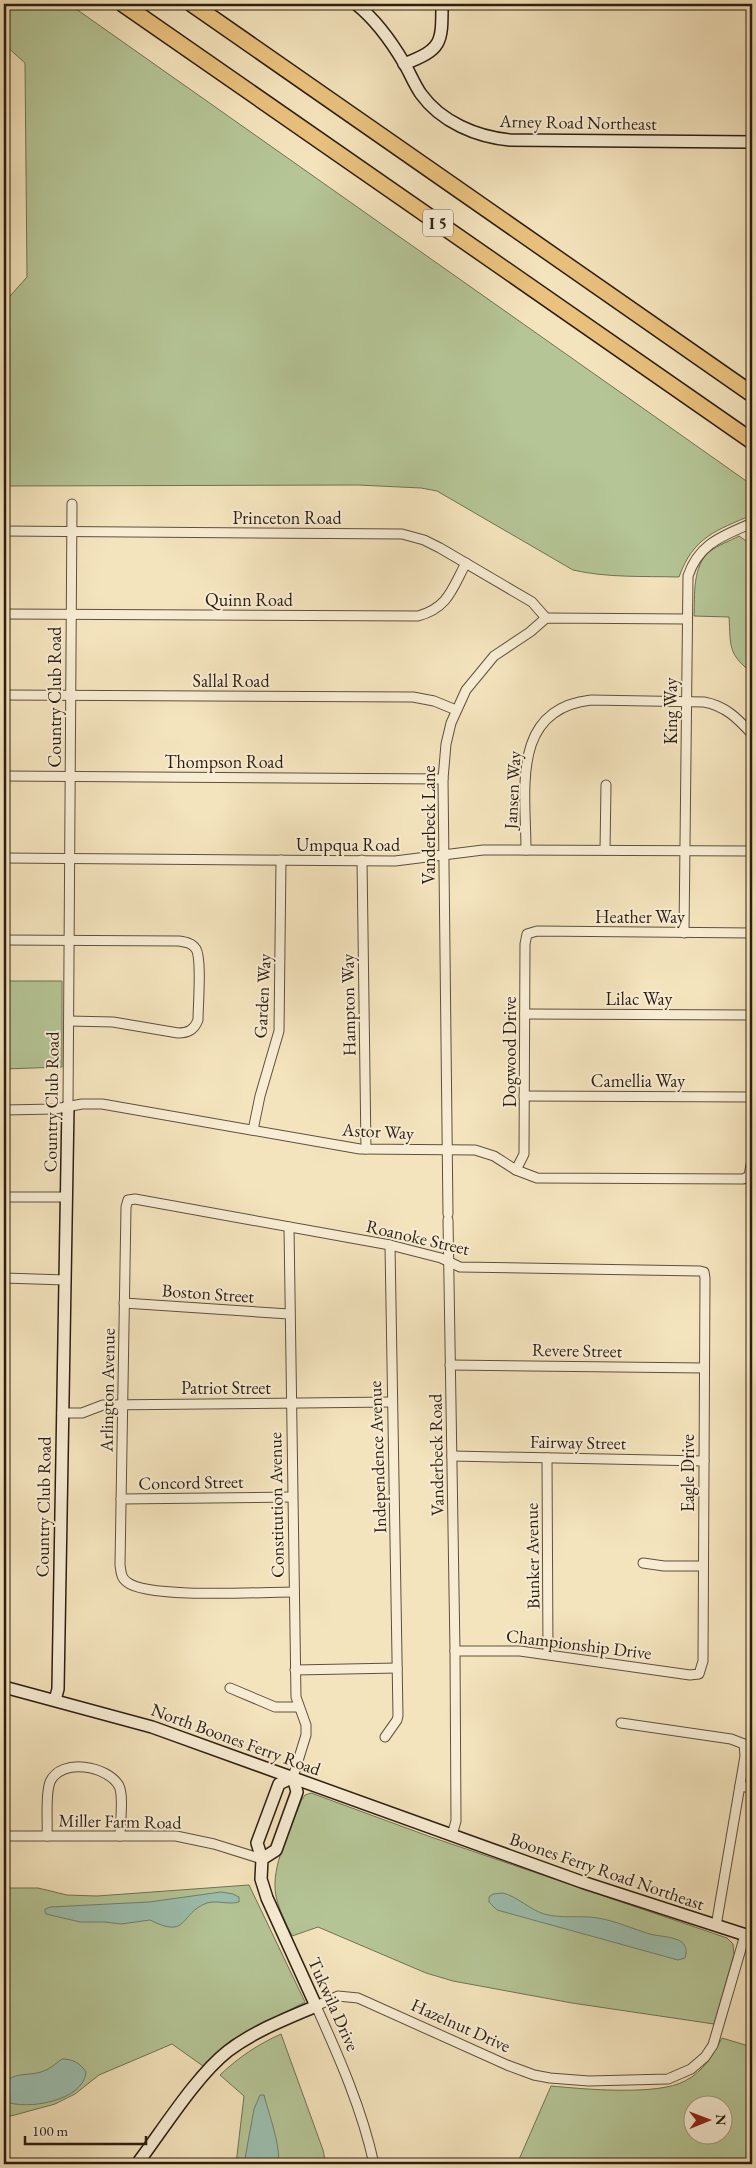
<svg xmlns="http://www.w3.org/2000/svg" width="756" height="2168" font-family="'EB Garamond',serif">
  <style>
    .green { fill: #b5c596; stroke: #707254; fill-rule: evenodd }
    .water { fill: #9cbfaf; stroke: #6f7f70 }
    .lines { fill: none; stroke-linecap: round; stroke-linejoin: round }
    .street-casing { stroke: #5e503c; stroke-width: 11 }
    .secondary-casing { stroke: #2c1e11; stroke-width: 14 }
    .highway-casing { stroke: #2c1e11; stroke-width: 18 }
    .street { stroke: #f8edd4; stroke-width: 9 }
    .secondary { stroke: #f8edd4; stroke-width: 11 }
    .highway { stroke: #eac27e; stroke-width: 15 }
    .labels { text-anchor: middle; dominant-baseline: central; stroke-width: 4; stroke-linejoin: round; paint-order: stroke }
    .shield { fill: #f8edd4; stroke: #695c4c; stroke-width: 1 }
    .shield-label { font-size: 16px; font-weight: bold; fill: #2c1e11 }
    .street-label { font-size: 18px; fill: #2c1e11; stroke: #f8edd4 }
  </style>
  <rect width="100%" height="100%" fill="#f4e4bd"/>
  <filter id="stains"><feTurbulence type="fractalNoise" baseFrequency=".004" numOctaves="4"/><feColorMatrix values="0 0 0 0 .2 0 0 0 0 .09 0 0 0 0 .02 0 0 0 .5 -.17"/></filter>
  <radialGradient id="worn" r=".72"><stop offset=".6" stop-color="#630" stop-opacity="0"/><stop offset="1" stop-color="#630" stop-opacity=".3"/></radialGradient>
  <!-- green -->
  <g class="green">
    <path d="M4,4H69L752,485V515C717,530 693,537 679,577C644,576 607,578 573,570L437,491L421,488L358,485L4,486V303L27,277L25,63L4,44Z"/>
    <path d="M739,536L752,545V673C727,653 731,646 729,617L694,616C695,595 692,566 710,551C718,545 730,541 739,536Z"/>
    <polygon points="4,981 62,981 62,1067 4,1069"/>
    <path d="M311,1793L431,1837L727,1938L733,1944L734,1954L714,2024L572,2003L453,1981L426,1973L318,1927L292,1936C286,1923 279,1910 276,1896C270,1867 291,1828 301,1801L305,1795Z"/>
    <polygon points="249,1885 305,2002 230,2041 203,2066 172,2044 99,2075 75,2094 55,2104 11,2116 4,2114 4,1888 38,1888 67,1895 97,1896"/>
    <path d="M281,2034L323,2150L326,2164H236L244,2096L220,2075C239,2057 257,2045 281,2034Z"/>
    <path d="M722,2038L752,2047V2164H517L551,2086C584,2089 657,2096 685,2081C704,2071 713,2055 722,2038ZM694,2106H724V2136H694Z"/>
  </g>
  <!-- water -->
  <g class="water">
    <path d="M221,1892L233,1894L239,1897V1902C228,1905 218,1900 207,1903C179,1913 189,1940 150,1920L121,1924L105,1922H80L46,1914L45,1912V1909L50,1907L149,1902Z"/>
    <path d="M503,1893C518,1897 529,1909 544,1914C562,1919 581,1915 598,1918C616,1921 633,1929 650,1934C664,1938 692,1935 685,1958L678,1960L497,1910L489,1902V1897L493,1894Z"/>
    <path d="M62,2059C73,2059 80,2063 86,2072C84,2101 26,2111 4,2101V2083C15,2072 27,2076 41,2072C50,2069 55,2064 62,2059Z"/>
    <path d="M260,2095H264C270,2118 279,2140 279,2164H244L254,2109Z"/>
  </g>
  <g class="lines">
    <!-- street casing -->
    <g class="street-casing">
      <g id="street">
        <polyline points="4,531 402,534 424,540 440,548 532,602 546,618"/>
        <path d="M4,614L418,616C448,608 452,589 466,563"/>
        <polyline points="4,695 413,697 434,701 456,710"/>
        <polyline points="4,776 443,779"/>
        <path d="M526,850C526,791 510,709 591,700L704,702C726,706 738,719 752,734"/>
        <polyline points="605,850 606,785"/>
        <polyline points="4,858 395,861 483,850 752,851"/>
        <polyline points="362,860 366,1149"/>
        <path d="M684,933L688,576C699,543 723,536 752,523"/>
        <path d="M4,940L179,941C186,942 192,943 196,949C202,959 198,1006 198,1020C194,1030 188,1033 178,1033L113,1022L69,1021"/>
        <polyline points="525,1014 752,1015"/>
        <polyline points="524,1096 752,1097"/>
        <polyline points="68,1106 72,504"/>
        <polyline points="4,1110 55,1109 82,1104 102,1104 360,1149 475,1150 494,1156 516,1170 537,1178 743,1179 749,1176 752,1159"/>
        <polyline points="253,1130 260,1096 279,1031 281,860"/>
        <polyline points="516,1170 524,1154 525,944 527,934 537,931 752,933"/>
        <polyline points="4,1197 67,1197"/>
        <polyline points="448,1214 443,779 446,744 451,723 466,690 494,656 530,632 546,618 687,619"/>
        <polyline points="448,1220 455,1651 456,1821 452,1835"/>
        <polyline points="289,1227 296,1697 306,1725 306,1735 293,1777"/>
        <polyline points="4,1278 65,1280"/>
        <polyline points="124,1303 289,1314"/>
        <polyline points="450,1365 704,1368"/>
        <polyline points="62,1413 82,1413 103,1405 392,1402"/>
        <polyline points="452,1456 704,1461"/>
        <polyline points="547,1458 548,1654"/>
        <polyline points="121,1499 292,1497"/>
        <polyline points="643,1563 664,1566 703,1566"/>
        <path d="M294,1592C263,1592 147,1599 127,1582C121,1578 121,1572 120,1565L126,1207L128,1200L135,1199L390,1245L441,1258L460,1267L700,1271L704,1272L705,1278L703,1661L699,1674L690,1675L520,1651H455"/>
        <polyline points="295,1670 397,1668"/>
        <polyline points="230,1688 275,1707 298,1707"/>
        <polyline points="621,1723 731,1739 744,1744 745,1756 716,1926"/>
        <polyline points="385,1737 397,1720 398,1716 390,1245"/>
        <polyline points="740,1786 752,1788"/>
        <polyline points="4,1836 176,1836 214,1844 262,1859"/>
        <path d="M47,1836C48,1821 45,1795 50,1782C61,1757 108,1766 119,1786C124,1796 120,1823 120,1836"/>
        <polyline points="4,2161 10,2164"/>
        <path d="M374,2164C362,2109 339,2057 316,2006L338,1996L358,1998L507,2065L534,2075L550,2078L589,2081L668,2079L691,2069L705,2057L713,2045L745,1935"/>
      </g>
    </g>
    <!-- secondary casing -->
    <g class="secondary-casing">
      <g id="secondary">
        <path d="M356,4C376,20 391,41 404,63C410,73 414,84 421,94C441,122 477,137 510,140L752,142"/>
        <path d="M404,64C442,49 442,44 442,4"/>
        <polyline points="4,1687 152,1727 582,1882 752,1937"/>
        <polyline points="55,1700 58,1689 68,1106"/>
        <path d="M137,2164C162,2131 196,2076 228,2051C254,2031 286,2019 316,2006L267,1898L261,1879L262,1859L257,1843L279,1784L293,1777L297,1792L276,1850L262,1859"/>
      </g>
    </g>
    <!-- highway casing -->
    <g class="highway-casing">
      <g id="highway">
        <polyline points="123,4 752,441"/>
        <polyline points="192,4 752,394"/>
      </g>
    </g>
    <!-- street -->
    <use href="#street" class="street"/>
    <!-- secondary -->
    <use href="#secondary" class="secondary"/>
    <!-- highway -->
    <use href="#highway" class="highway"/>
  </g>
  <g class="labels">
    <!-- shield labels -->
    <rect class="shield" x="423" y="209.5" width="30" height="27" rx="4"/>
    <g class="shield-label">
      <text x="438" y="223">I 5</text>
    </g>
    <!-- street labels -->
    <g class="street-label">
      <text transform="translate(578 122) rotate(1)">Arney Road Northeast</text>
      <text x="287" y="517">Princeton Road</text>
      <text x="249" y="599">Quinn Road</text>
      <text x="231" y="680">Sallal Road</text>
      <text transform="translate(54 697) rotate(-90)">Country Club Road</text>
      <text transform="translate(670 711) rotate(-90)">King Way</text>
      <text x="224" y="761">Thompson Road</text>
      <text transform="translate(512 790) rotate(-87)">Jansen Way</text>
      <text transform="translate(428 825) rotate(-90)">Vanderbeck Lane</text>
      <text x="348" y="844">Umpqua Road</text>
      <text x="640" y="916">Heather Way</text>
      <text transform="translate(262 996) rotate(-87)">Garden Way</text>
      <text x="639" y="998">Lilac Way</text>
      <text transform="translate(348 1005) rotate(-91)">Hampton Way</text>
      <text transform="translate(509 1052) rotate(-90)">Dogwood Drive</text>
      <text x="638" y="1080">Camellia Way</text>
      <text transform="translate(51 1102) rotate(-89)">Country Club Road</text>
      <text transform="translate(378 1131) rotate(3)">Astor Way</text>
      <text transform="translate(418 1237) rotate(13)">Roanoke Street</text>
      <text transform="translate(208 1293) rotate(4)">Boston Street</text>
      <text transform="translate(577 1350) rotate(1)">Revere Street</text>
      <text x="226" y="1387">Patriot Street</text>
      <text transform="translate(107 1390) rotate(-89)">Arlington Avenue</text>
      <text transform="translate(578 1442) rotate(1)">Fairway Street</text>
      <text transform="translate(436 1455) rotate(-91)">Vanderbeck Road</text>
      <text transform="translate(377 1457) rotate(-92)">Independence Avenue</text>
      <text transform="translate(687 1473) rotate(-90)">Eagle Drive</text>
      <text transform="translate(191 1482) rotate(-1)">Concord Street</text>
      <text transform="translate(276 1505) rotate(-91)">Constitution Avenue</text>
      <text transform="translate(43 1507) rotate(-89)">Country Club Road</text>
      <text transform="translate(532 1556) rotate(-91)">Bunker Avenue</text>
      <text transform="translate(579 1644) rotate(7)">Championship Drive</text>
      <text transform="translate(236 1739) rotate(20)">North Boones Ferry Road</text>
      <text transform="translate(120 1821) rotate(1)">Miller Farm Road</text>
      <text transform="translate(607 1871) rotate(19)">Boones Ferry Road Northeast</text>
      <text transform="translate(334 2004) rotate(66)">Tukwila Drive</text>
      <text transform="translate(461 2025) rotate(24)">Hazelnut Drive</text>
    </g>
  </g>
  <!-- margin -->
  <rect width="756" height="2168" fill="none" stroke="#f4e4bd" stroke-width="20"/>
  <rect x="5" y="5" width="746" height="2158" fill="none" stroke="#2c1e11" stroke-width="2.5"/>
  <rect x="10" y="10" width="736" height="2148" fill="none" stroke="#2c1e11"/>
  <!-- north arrow -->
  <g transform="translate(708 2120) rotate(89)"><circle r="24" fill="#f8edd4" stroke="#a69a86"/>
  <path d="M0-4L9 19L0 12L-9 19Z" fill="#8f2418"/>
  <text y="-8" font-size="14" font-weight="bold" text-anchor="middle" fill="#2c1e11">N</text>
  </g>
  <!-- scale -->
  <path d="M25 2136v8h121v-8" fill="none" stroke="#2c1e11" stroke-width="2.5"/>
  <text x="32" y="2136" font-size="15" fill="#2c1e11" stroke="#f8edd4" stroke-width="4" paint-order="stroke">100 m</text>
  <rect width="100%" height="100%" filter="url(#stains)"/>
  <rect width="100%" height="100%" fill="url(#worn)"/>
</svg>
